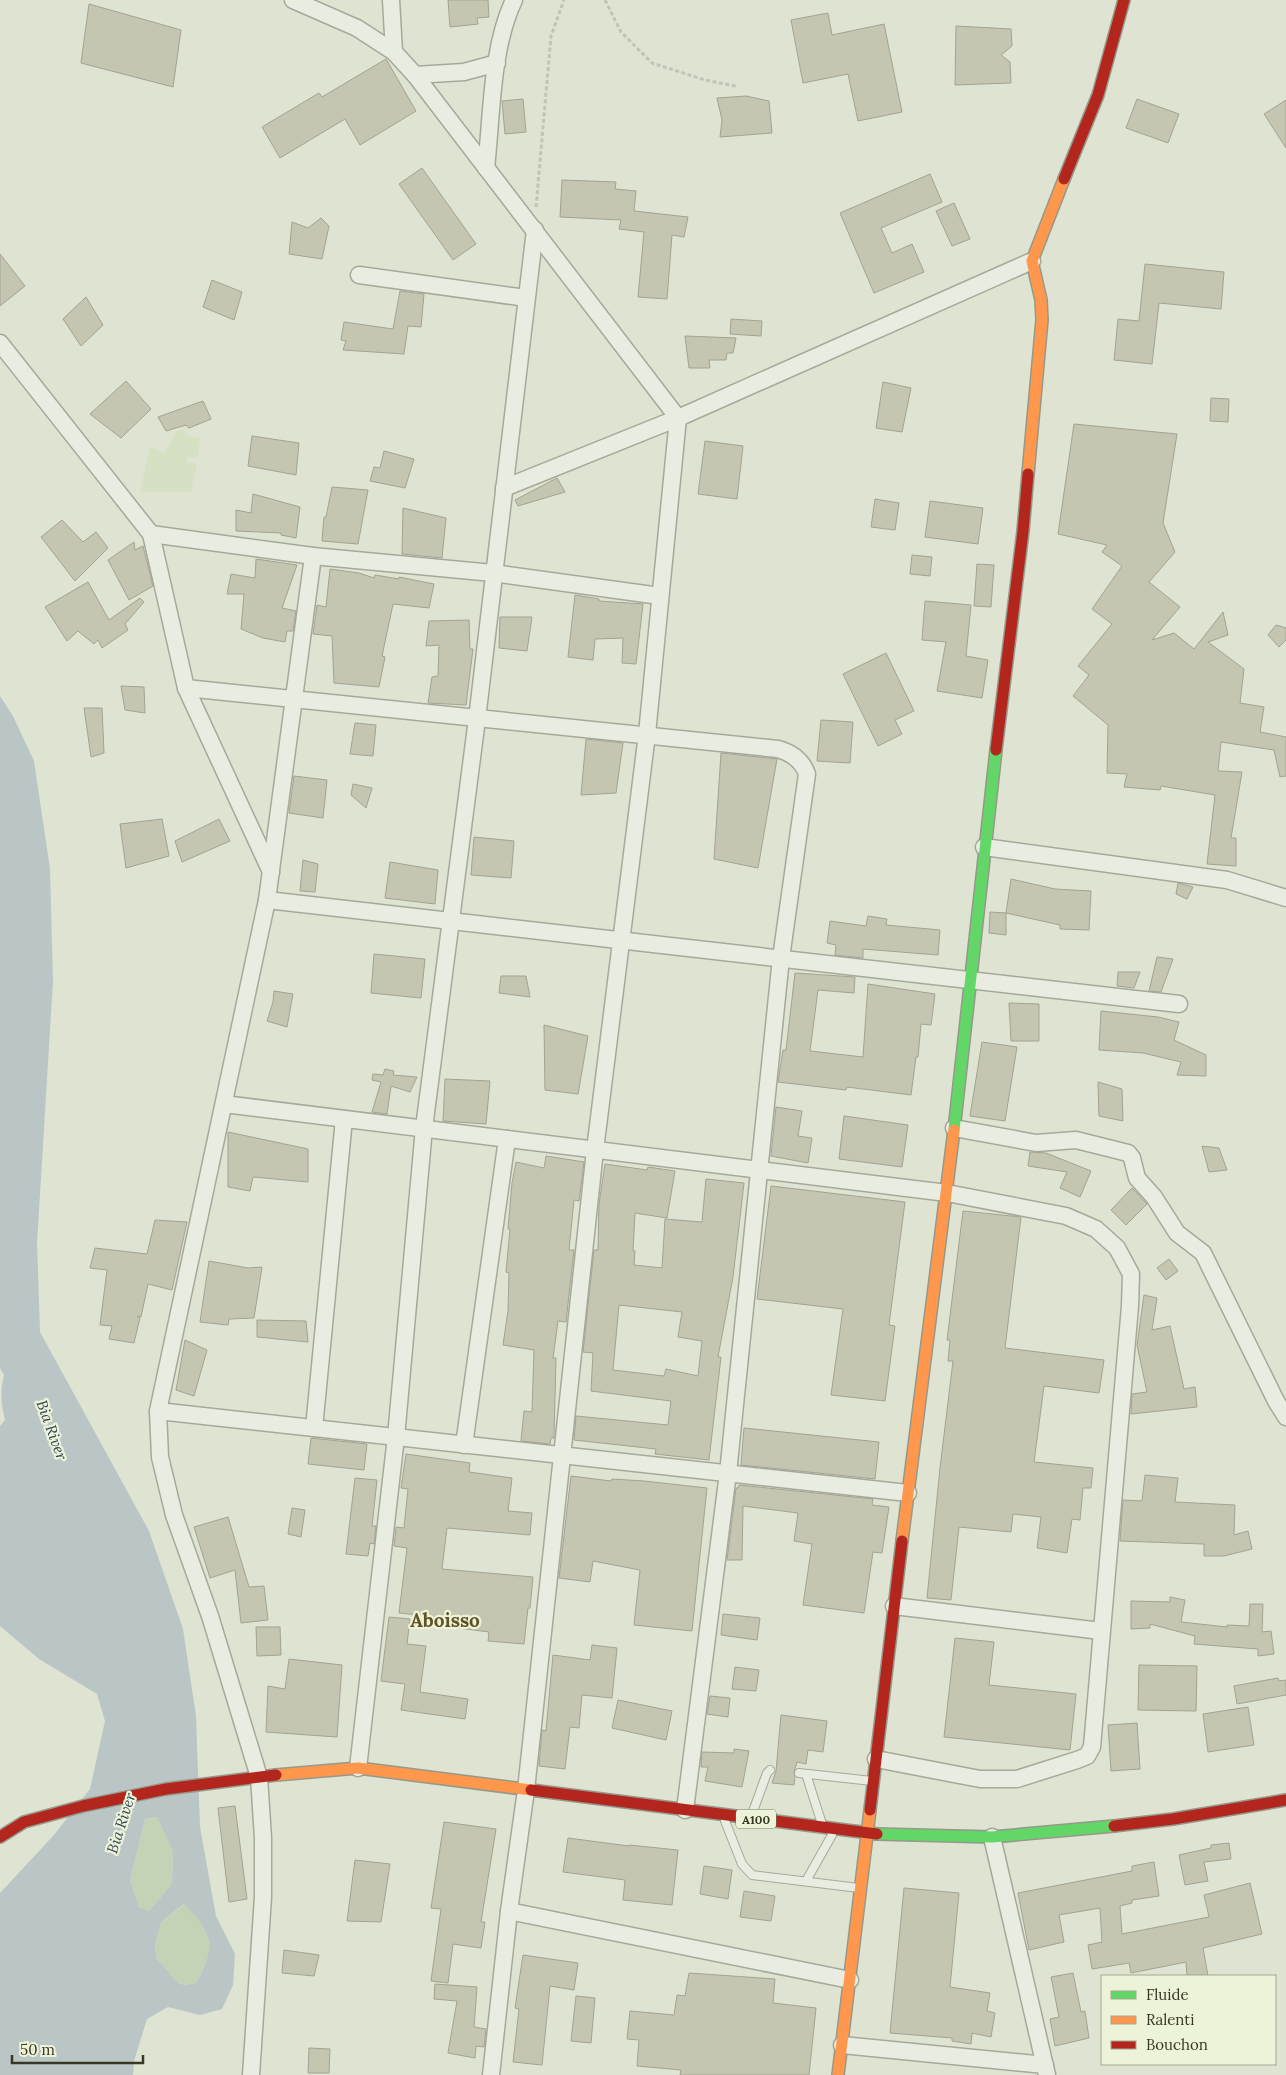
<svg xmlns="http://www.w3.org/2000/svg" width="1286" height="2075" font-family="Lora,serif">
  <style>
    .farmland { fill: #d6e1c4 }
    .green { fill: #c2d4b5 }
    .water { fill: #bac6c5; fill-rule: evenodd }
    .building { fill: #c5c6b2; stroke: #a2a391; fill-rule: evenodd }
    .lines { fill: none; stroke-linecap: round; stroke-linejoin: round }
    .lane-casing { stroke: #a6a99a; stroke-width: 10 }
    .street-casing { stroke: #a6a99a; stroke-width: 19 }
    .fast-casing { stroke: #96998a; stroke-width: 14 }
    .slow-casing { stroke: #96998a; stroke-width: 14 }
    .jam-casing { stroke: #96998a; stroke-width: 14 }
    .path { stroke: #c2c4b8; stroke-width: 3; stroke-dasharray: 4 2.5; stroke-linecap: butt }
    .lane { stroke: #e9ece1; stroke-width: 8 }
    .street { stroke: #e9ece1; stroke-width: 16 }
    .fast { stroke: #63d668; stroke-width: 11 }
    .slow { stroke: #ff974d; stroke-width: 11 }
    .jam { stroke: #b3261e; stroke-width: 11 }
    .labels { text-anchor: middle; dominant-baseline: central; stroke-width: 4.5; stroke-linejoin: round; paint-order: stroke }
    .shield { fill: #ecf3d8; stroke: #6d7059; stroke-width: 1 }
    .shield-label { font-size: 12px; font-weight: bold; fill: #373822 }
    .water-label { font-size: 15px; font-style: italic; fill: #324456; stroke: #ecf3d8 }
    .district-label { font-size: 19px; font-weight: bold; fill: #605225; stroke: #ecf3d8 }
  </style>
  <rect width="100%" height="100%" fill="#dee3d2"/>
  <!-- farmland -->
  <polygon class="farmland" points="184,429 187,435 200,438 198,458 186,457 187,462 197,464 191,492 140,492 150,447 165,453 176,431"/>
  <!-- green -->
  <g class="green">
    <polygon points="157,1817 173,1852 172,1884 149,1911 139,1907 130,1880 145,1819"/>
    <path d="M185,1904C194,1913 206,1928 209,1941C211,1952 203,1974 196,1983L185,1985L178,1983L157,1959L155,1946L161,1922Z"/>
  </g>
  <!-- water -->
  <path class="water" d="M0,696L13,716L34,761L50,869L53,981L37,1243L40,1332L149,1531L183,1629L196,1716L200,1827L216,1916L235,1954L233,1985L222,2009L200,2015L168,2007L147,2019L134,2061L133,2075H0V1893L54,1835L90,1789L105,1721L97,1694L39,1659L0,1626V1426L5,1420C1,1405 0,1389 4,1375L0,1368ZM157,1817L173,1852L172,1884L149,1911L139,1907L130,1880L145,1819ZM184,1904C194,1913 206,1928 209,1941C211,1952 203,1974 196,1983L185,1985L178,1983L157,1959L155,1946L161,1922Z"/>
  <!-- building -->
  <g class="building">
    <polygon points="448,0 488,0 489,17 477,18 478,24 450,27"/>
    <polygon points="89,4 181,30 173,87 81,63"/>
    <polygon points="828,13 832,35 884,24 902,112 858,121 848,74 803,83 791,20"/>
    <polygon points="956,26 1011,29 1012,46 1001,55 1010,62 1011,83 955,85"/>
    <polygon points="386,59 416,111 360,145 345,119 280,158 262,127 319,93 322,97"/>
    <polygon points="746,96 769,101 772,133 720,137 722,120 717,98"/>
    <polygon points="523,99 526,132 505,134 502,101"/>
    <polygon points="1137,99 1179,114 1168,143 1126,128"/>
    <polygon points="1286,100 1286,148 1264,114"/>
    <polygon points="422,168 476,244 453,260 399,184"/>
    <polygon points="930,174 942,202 881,228 892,253 912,244 924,272 874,293 840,213"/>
    <polygon points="562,180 616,182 615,189 636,191 634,211 688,217 684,237 672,235 667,299 638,297 644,232 619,229 621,220 560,217"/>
    <polygon points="954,203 970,239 952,246 936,211"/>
    <polygon points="321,218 329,226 322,259 289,254 292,222 308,228"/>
    <polygon points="0,254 25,286 0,306"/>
    <polygon points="1145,264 1224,272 1221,309 1159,303 1152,364 1114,360 1118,319 1139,321"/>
    <polygon points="212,280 242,292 234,320 203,307"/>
    <polygon points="400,291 424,294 421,327 408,326 404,354 343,350 346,341 341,340 344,322 393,329"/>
    <polygon points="86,297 103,325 81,346 63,319"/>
    <polygon points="731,319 762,321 761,336 730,334"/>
    <polygon points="685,336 736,338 733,353 727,353 726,360 709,360 710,368 689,368"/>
    <polygon points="126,381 151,409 121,438 90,414"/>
    <polygon points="883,382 911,388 902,432 876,428"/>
    <polygon points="1211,398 1229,399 1228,422 1210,421"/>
    <polygon points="203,401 211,419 189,428 186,425 166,431 158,417"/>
    <polygon points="1074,424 1177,434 1163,523 1175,552 1149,582 1180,607 1152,640 1174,633 1194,649 1223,612 1228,635 1208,642 1244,669 1240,703 1264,707 1260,732 1286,737 1286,776 1280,777 1274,750 1221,742 1218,771 1242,772 1231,838 1236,838 1236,866 1207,864 1215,795 1161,786 1160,790 1124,787 1127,774 1107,773 1108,725 1073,696 1089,675 1078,666 1112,624 1092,609 1122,566 1102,552 1107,545 1058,534"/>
    <polygon points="252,436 299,443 296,475 248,466"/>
    <polygon points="705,441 743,446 737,499 698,494"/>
    <polygon points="384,451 414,459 405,488 370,481 374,467 380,468"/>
    <polygon points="557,478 565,492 518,506 515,500"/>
    <polygon points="332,487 368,490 358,544 322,541 324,517 326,517"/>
    <polygon points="253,494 300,507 296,538 281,535 281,533 236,531 236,510 251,513"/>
    <polygon points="875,499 899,503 895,530 871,527"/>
    <polygon points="930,501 983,508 978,544 925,537"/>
    <polygon points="403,508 446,518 442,558 402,554"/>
    <polygon points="62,520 83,542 96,532 108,548 75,581 41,537"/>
    <polygon points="134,542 135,550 143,546 153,586 129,600 108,560"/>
    <polygon points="912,555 932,557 930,576 910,574"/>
    <polygon points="256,559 297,565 282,608 296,611 293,631 287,631 285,642 263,638 241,629 244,594 227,594 231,574 255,578"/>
    <polygon points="977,564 994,565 991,607 974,606"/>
    <polygon points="330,569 359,573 374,578 375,575 399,579 399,577 434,584 429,608 393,604 382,656 385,657 379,687 334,683 332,636 313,634 317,605 326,607"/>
    <polygon points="88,582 109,620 140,598 144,602 125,624 128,630 102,648 98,640 94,644 78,631 67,641 45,607"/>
    <polygon points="575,595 599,599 599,601 643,604 636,664 622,663 623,638 595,639 593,660 568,657"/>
    <polygon points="925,601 971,605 966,656 988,660 982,698 937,691 946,642 922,640"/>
    <polygon points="500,617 532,617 527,651 499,648"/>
    <polygon points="469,620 470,649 473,649 466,705 428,703 432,677 438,676 439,645 426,646 429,621"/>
    <polygon points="1276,625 1286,628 1286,640 1279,647 1268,635"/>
    <polygon points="886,653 914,711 895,720 902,734 878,746 843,674"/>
    <polygon points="121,686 144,687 145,713 125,710"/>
    <polygon points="84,708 102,708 104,753 91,757"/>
    <polygon points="821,720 853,722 850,763 817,761"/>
    <polygon points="355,723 376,725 373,756 350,754"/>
    <polygon points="586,739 623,743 616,793 581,795"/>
    <polygon points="721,753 777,759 758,868 714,859"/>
    <polygon points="294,776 327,780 323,818 289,813"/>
    <polygon points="353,784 372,788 366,808 351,795"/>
    <polygon points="162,819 169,856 126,868 120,824"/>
    <polygon points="219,819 230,841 182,862 175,841"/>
    <polygon points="474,837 514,841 511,878 471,875"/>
    <polygon points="303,860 318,864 315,892 300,891"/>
    <polygon points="390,862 438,870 435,904 385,898"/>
    <polygon points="1011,879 1055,889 1091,891 1089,930 1060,929 1060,925 1006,913"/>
    <polygon points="1178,883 1193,887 1187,899 1176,894"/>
    <polygon points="990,912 1006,913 1006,935 989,933"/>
    <polygon points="868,916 887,919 886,925 940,930 938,955 863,949 863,958 835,955 836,945 827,943 830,921 866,926"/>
    <polygon points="374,954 425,959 421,998 371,993"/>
    <polygon points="1157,957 1173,959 1161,992 1149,991"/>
    <polygon points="1118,972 1140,972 1134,988 1117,986"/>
    <polygon points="795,973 855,977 854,993 818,990 810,1051 863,1057 868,984 935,994 931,1025 921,1024 918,1057 916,1057 911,1095 847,1087 846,1090 778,1082 783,1050 786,1050"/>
    <polygon points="501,976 526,976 530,997 499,993"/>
    <polygon points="274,991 293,994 287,1027 267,1021 273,1002"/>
    <polygon points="1009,1003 1039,1004 1039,1041 1011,1041"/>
    <polygon points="1101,1011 1158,1017 1179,1022 1174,1040 1206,1055 1206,1076 1177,1075 1181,1062 1143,1053 1099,1050"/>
    <polygon points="544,1025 588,1036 578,1094 545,1090"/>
    <polygon points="982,1042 1017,1047 1005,1121 970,1116"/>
    <polygon points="385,1069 394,1071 393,1075 417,1077 410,1092 391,1086 387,1114 372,1112 381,1082 372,1080 373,1074 383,1075"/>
    <polygon points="445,1079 490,1081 486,1124 443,1121"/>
    <polygon points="1098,1082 1122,1089 1123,1121 1099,1116"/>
    <polygon points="776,1107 802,1111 798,1136 812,1138 808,1163 771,1156"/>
    <polygon points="844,1116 908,1125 902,1167 839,1159"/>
    <polygon points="228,1132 308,1149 308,1182 253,1177 250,1191 228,1187"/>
    <polygon points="1202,1146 1219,1148 1227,1170 1209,1172"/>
    <polygon points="1030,1152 1046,1153 1091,1171 1080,1197 1060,1188 1067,1172 1028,1166"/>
    <polygon points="546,1156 584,1162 579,1201 574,1200 569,1250 574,1250 566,1322 558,1321 553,1358 556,1358 554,1436 554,1438 551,1438 550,1444 521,1441 524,1411 532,1412 534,1350 503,1345 508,1311 509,1273 506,1272 510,1229 508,1229 512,1183 516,1162 544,1168"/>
    <path d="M605,1164L647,1170L648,1167L675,1171L667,1218L635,1213L633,1251H635L634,1265L662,1268L665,1219L702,1222L706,1179L744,1183L733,1277L718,1357H721L709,1460L655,1454L656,1449L574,1440L576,1416L668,1425L671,1401L591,1391L593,1353L583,1352L594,1250H598L599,1204ZM619,1305L682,1312L678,1337L702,1341L698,1376L666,1369L664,1376L613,1370Z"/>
    <polygon points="771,1186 905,1202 889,1325 895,1326 885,1401 831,1395 843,1309 757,1299"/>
    <polygon points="1132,1188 1147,1204 1126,1225 1111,1210"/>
    <polygon points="963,1211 1021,1217 1005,1348 1104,1360 1099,1393 1044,1386 1034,1462 1093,1468 1091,1488 1083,1488 1080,1520 1072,1519 1067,1553 1037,1548 1041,1517 1013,1514 1011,1532 959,1527 951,1600 927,1598 940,1468 953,1361 948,1361 950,1340 947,1340"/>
    <polygon points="155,1220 187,1222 172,1290 148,1284 141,1317 137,1316 140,1318 134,1343 109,1339 112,1326 100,1325 107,1270 90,1268 95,1248 147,1254"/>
    <polygon points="1169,1259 1178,1271 1166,1280 1157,1268"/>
    <polygon points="209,1261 248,1268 262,1267 254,1318 229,1319 228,1325 200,1322"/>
    <polygon points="1144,1295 1157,1298 1152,1330 1170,1326 1184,1389 1195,1387 1197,1407 1131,1414 1132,1394 1147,1392 1137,1345"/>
    <polygon points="257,1320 306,1321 308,1342 257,1337"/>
    <polygon points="185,1340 207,1350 194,1396 176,1390"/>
    <polygon points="744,1428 879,1442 875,1479 741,1465"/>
    <polygon points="311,1438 367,1444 364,1470 308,1464"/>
    <polygon points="406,1454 470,1463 469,1472 512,1478 508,1511 532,1513 530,1535 447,1528 442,1569 533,1577 530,1608 528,1608 524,1644 488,1641 489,1632 458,1628 458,1619 399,1613 407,1548 394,1546 396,1527 404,1528 408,1489 401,1488"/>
    <polygon points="1145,1475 1178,1478 1175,1502 1235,1505 1234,1535 1248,1531 1252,1549 1224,1556 1204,1556 1204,1544 1120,1541 1123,1500 1142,1501"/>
    <polygon points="571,1476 611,1481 612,1479 644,1481 707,1488 692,1631 634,1625 640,1570 593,1561 590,1582 559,1578"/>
    <polygon points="355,1478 377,1480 372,1526 376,1526 374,1544 370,1543 368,1556 346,1554"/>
    <polygon points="739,1485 873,1499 872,1505 889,1507 882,1553 873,1552 864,1613 803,1605 812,1544 794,1541 798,1513 743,1506 742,1560 727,1560 736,1488 738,1488"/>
    <polygon points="292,1508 305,1510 301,1537 288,1534"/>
    <polygon points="228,1517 249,1587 264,1586 268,1620 241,1623 235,1570 210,1578 194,1527"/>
    <polygon points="1170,1597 1185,1600 1181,1622 1227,1627 1227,1625 1249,1626 1250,1604 1263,1604 1262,1632 1271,1631 1274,1654 1258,1656 1258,1649 1194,1644 1195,1636 1150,1624 1150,1628 1131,1629 1131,1601 1170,1602"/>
    <polygon points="723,1614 760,1618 757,1640 721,1635"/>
    <polygon points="389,1617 410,1619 407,1644 426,1646 420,1692 468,1699 465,1719 401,1710 405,1684 381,1681"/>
    <polygon points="256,1627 280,1627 281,1655 257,1656"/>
    <polygon points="955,1638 994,1642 989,1685 1076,1694 1070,1750 944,1737"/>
    <polygon points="592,1645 617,1648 612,1698 582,1695 579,1728 570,1727 565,1769 539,1766 542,1730 546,1731 553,1655 590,1660"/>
    <polygon points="289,1659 342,1665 337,1737 266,1732 268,1686 285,1689"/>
    <polygon points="1139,1665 1197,1666 1196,1711 1138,1710"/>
    <polygon points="735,1667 759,1670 756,1691 732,1689"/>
    <polygon points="1278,1678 1279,1681 1286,1680 1286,1695 1237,1704 1234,1686"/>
    <polygon points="710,1696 730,1698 728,1717 707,1714"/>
    <polygon points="618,1700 672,1711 666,1740 612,1728"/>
    <polygon points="1248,1707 1254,1745 1208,1752 1203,1714"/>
    <polygon points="781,1715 827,1721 823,1752 808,1750 806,1764 797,1762 794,1772 795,1777 794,1785 772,1783 776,1771"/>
    <polygon points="1137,1723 1140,1769 1111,1771 1108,1725"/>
    <polygon points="734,1749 749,1751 742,1787 705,1781 708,1767 701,1767 702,1752 734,1753"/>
    <polygon points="235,1806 247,1899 229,1902 218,1808"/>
    <polygon points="444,1822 496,1829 481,1922 485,1922 481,1948 453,1944 448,1983 431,1981 441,1909 431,1908"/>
    <polygon points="568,1838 629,1846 629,1845 678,1850 672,1905 623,1900 625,1880 563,1872"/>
    <polygon points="1229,1843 1231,1859 1204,1862 1208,1881 1185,1885 1179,1855 1211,1848 1211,1845"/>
    <polygon points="355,1860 390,1864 381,1922 347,1921"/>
    <polygon points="1154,1862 1159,1896 1132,1900 1132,1903 1120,1906 1122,1934 1209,1917 1204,1895 1250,1883 1262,1934 1203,1948 1208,1976 1187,1976 1186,1962 1131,1973 1129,1963 1092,1969 1088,1945 1102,1942 1100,1908 1059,1915 1064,1942 1029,1950 1018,1893 1132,1871 1132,1866"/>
    <polygon points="704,1866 732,1870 728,1899 700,1894"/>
    <polygon points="904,1888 959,1893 950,1987 990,1993 987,2011 995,2013 991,2037 972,2033 971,2044 952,2041 952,2038 890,2033"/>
    <polygon points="744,1891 775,1896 771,1921 740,1917"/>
    <polygon points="284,1950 319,1955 314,1976 282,1973"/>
    <polygon points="523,1955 578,1963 574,1990 550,1986 542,2065 513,2062 519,2009 515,2008"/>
    <polygon points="689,1973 775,1979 773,2003 816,2008 809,2075 680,2075 681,2070 637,2066 639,2040 627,2039 630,2011 674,2015 677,1995 685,1996"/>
    <polygon points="1073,1973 1081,2012 1085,2011 1089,2038 1055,2046 1050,2019 1059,2017 1051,1977"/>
    <polygon points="435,1984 477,1987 474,2027 486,2029 484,2047 476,2046 475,2058 448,2053 457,2001 434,1999"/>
    <polygon points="576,1996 595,1998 591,2043 571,2041"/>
    <polygon points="309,2048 330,2049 329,2073 308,2073"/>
  </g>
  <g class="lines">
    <!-- lane casing -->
    <g class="lane-casing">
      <g id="lane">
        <polyline points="799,1773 872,1781"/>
        <polyline points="806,1774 822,1824"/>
        <polyline points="752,1814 767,1773 770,1770"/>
        <polyline points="725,1821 742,1864 752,1875 859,1888"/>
        <polyline points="806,1881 832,1835"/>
      </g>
    </g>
    <!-- street casing -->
    <g class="street-casing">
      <g id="street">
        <polyline points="293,0 357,28 394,52 415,75 678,418 647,734 595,1150 526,1790 509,1911 491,2075"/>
        <polyline points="391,0 394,52"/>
        <polyline points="415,75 464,72 497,63"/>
        <path d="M486,168C492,115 491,48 514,0"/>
        <polyline points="359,275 526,298"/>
        <polyline points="0,343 151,534 186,688 271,872"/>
        <polyline points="504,488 678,418 1032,261"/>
        <polyline points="151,534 313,556 493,573 660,596"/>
        <path d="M186,688L778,749C792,753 802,760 807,774L781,958L728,1473L685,1810"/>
        <polyline points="984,847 1227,880 1286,898"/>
        <polyline points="267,900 1179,1004"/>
        <polyline points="224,1104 947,1193 1066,1216 1096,1229 1117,1248 1131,1274 1130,1306 1092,1747 1087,1756 1077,1760 1017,1779 980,1779 876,1759"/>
        <polyline points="954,1128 1036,1143 1076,1140 1128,1153 1132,1158 1137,1178 1154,1197 1177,1233 1203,1253 1276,1401 1286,1417"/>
        <polyline points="158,1411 908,1493"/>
        <polyline points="314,1428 344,1119"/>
        <polyline points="464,1445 507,1139"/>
        <polyline points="894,1606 1101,1631"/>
        <polyline points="358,1768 396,1437 424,1128 477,719 535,230"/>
        <polyline points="992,1837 1047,2075"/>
        <polyline points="509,1911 850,1980"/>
        <polyline points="842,2045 1045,2065"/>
        <polyline points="251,2075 263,1897 263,1838 259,1777 210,1616 174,1515 160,1457 158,1411 267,900 313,556"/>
      </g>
    </g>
    <!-- fast casing -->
    <g class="fast-casing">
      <g id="fast">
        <polyline points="954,1130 996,750"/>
        <polyline points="877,1834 992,1837 1114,1826"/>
      </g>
    </g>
    <!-- slow casing -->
    <g class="slow-casing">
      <g id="slow">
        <polyline points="1028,474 1042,320 1041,300 1032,261 1064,179"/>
        <polyline points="902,1541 954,1130"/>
        <polyline points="276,1775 358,1768 531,1790"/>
        <polyline points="838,2075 870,1810"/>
      </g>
    </g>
    <!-- jam casing -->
    <g class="jam-casing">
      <g id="jam">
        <polyline points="1064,179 1098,95 1124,0"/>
        <polyline points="996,750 1023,531 1028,474"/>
        <polyline points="531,1790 877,1834"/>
        <polyline points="870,1810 902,1541"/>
        <polyline points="1114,1826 1173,1819 1286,1800"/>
        <polyline points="0,1837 24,1822 83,1806 166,1789 276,1775"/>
      </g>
    </g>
    <!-- path -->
    <g class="path">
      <polyline points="605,0 621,32 652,63 705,80 736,86"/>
      <polyline points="536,207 551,36 564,0"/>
    </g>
    <!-- lane -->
    <use href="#lane" class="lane"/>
    <!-- street -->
    <use href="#street" class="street"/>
    <!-- fast -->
    <use href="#fast" class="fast"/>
    <!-- slow -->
    <use href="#slow" class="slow"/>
    <!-- jam -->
    <use href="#jam" class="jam"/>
  </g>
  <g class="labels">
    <!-- shield labels -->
    <rect class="shield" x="736" y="1809.5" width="40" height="19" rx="4"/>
    <g class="shield-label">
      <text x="756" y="1819">A100</text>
    </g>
    <!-- water labels -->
    <g class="water-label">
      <text transform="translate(52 1430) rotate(70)">Bia River</text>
      <text transform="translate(121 1823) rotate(-72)">Bia River</text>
    </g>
    <!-- district labels -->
    <g class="district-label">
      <text x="445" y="1620">Aboisso</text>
    </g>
  </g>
  <!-- legend -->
  <rect x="1101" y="1975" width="175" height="90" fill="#ecf3d8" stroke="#a4a88f"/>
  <rect x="1111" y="1991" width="25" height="8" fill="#63d668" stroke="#a4a88f"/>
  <text x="1146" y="2000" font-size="15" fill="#373822">Fluide</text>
  <rect x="1111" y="2016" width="25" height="8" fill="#ff974d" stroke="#a4a88f"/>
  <text x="1146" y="2025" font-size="15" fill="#373822">Ralenti</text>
  <rect x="1111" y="2041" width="25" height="8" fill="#b3261e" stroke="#a4a88f"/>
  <text x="1146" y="2050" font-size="15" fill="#373822">Bouchon</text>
  <!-- scale -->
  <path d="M12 2055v8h131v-8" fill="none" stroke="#373822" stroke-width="2.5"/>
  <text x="20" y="2055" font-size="15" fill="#373822" stroke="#ecf3d8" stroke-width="4" paint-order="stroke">50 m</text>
</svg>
